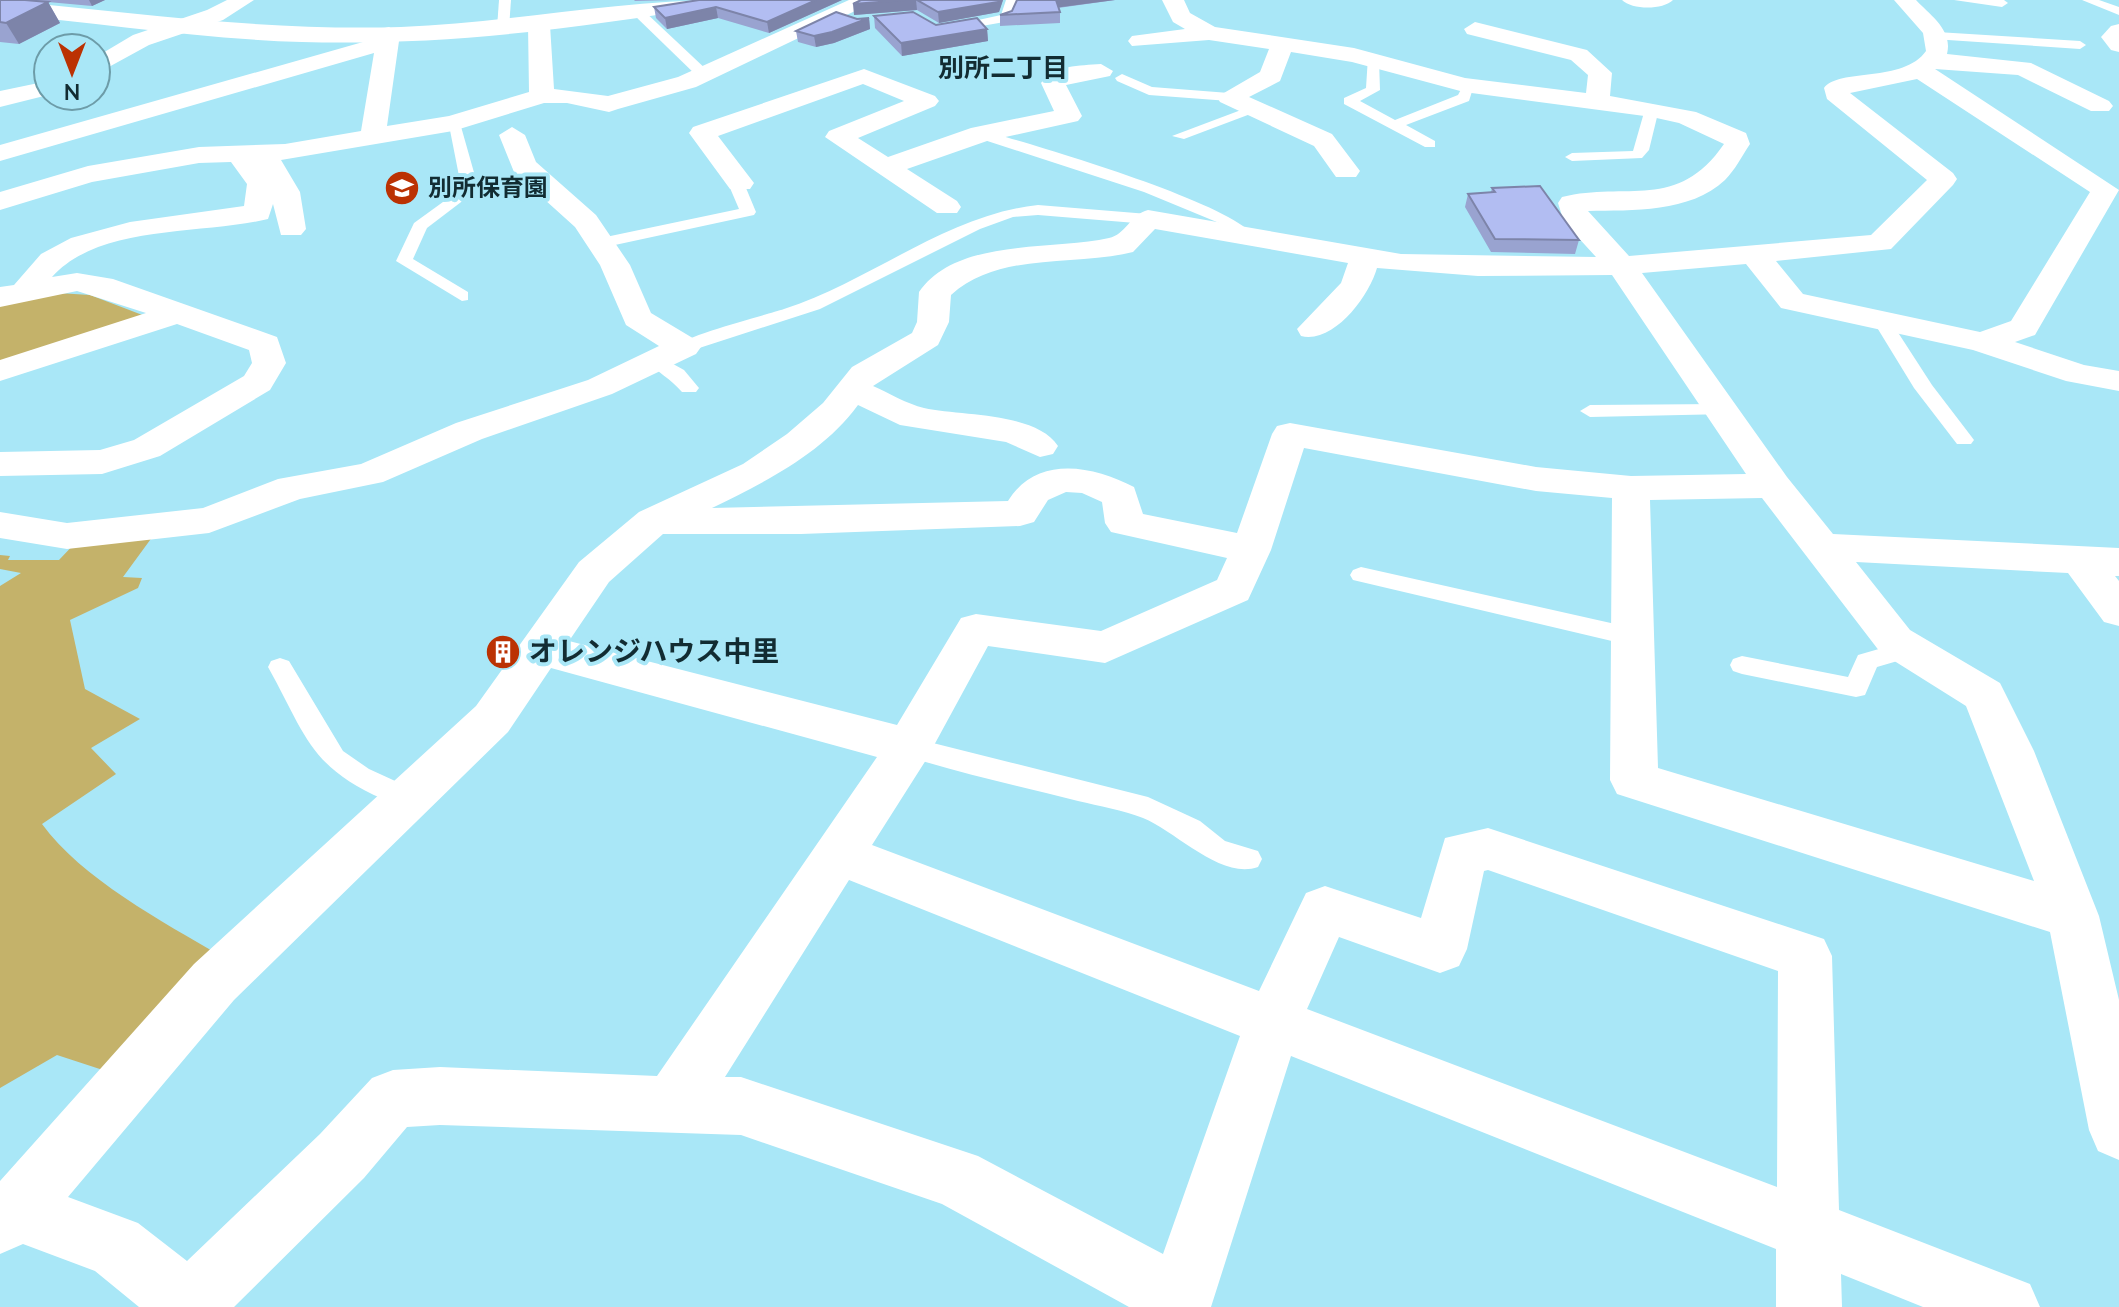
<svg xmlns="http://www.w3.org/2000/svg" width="2119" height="1307" font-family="'Nunito Sans','Noto Sans JP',sans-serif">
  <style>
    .green { fill: #c4b26a }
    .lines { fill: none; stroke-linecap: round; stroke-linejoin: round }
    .service { fill: #fff; fill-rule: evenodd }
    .minor { fill: #fff; fill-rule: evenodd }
    .tertiary { fill: #fff; fill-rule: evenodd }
    .wall { fill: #99a3d0 }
    .shaded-wall { fill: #7d84a9 }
    .building { fill: #b2bdf2; stroke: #7d84a9; stroke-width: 2 }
    .labels { text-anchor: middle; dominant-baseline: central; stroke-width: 8; stroke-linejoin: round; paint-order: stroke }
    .far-poi-label { font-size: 24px; font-weight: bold; fill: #122c32; stroke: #a9e7f7; text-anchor: start }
    .far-neighbourhood-label { font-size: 26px; font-weight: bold; fill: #122c32; stroke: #a9e7f7 }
    .poi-label { font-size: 28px; font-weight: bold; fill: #122c32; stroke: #a9e7f7; text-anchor: start }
  </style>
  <rect width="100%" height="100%" fill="#a9e7f7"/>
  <!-- green -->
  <g class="green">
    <polygon points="58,293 90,295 145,316 0,362 0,306"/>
    <path d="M153,536L123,577L142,578L138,588L70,620L85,689L140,719L91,748L116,774L42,824C81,878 163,922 221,956L112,1073L57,1055L0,1088V586L21,573L0,569V555L10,556L8,560H59L79,539Z"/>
  </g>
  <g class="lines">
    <!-- service -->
    <g class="service">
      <polygon points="499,0 511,0 509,28 503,32 497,28"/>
      <polygon points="1006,0 1018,0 1010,21 948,32 942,28 1001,15"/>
      <polygon points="1954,0 2004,0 2008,3 2002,7"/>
      <polygon points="2082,0 2099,0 2119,7 2119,15"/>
      <polygon points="634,9 642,9 709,72 709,78 699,78 634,15"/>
      <polygon points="1937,32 2080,41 2086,45 2080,49 1933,39 1933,33"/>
      <polygon points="1368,57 1379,60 1380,90 1360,101 1395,120 1458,95 1465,82 1475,82 1469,101 1406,125 1435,141 1435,147 1425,147 1344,104 1344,98 1366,88"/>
      <polygon points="1122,74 1152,87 1229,93 1236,97 1229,101 1149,95 1117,81 1115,78"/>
      <polygon points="1652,105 1659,109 1649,150 1642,158 1572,161 1565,157 1572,153 1633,151 1645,109"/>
      <polygon points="1249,107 1261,110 1184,139 1172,136"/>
      <polygon points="448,120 460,123 475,176 469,196 427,228 413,259 468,292 468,300 462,301 396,261 414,223 454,194 459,176"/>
      <path d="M980,130C1030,143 1225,201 1252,234L1238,237L1224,225L1144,192L975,137L973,134Z"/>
      <polygon points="735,180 748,183 746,188 756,212 754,215 601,248 593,243 601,238 739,209 730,188"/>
      <path d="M1038,205L1148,214L1156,219L1148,224L1038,215L1013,217L980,229L820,309L690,351L684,352L675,347C686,335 763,316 784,309C871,281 946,215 1038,205Z"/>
      <polygon points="1882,316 1888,317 1932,385 1971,436 1974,440 1971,444 1957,444 1914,388 1873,321"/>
      <path d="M655,354L684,370L699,388L696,392H682C671,379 657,372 646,360Z"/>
      <polygon points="1721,404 1728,406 1731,410 1728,414 1590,417 1580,411 1590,405"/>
      <polygon points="1361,567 1633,628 1641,631 1645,637 1641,643 1633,646 1353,580 1350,575 1353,570"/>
      <polygon points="1910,640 1918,643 1922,649 1918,655 1877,667 1865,695 1856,697 1742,674 1733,671 1730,665 1733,659 1742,656 1848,677 1858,655"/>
      <path d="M280,658L289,661L343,751L369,769L417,791L421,799L417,807C404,811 395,805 383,799C309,767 305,733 268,667L271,661Z"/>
      <path d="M909,737L1148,797L1200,821L1225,841L1258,851L1262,859L1258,867C1221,880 1177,832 1143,818C1123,810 1099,806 1078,801C1019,786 958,773 900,754L896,747L900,740Z"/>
    </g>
    <!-- minor -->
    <g class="minor">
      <polygon points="227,0 254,0 223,20 149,45 96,74 96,57 133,35 207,10"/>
      <path d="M849,0H878L696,87L618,109L609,112L567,103H544L453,131L281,160L300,192L306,229L301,235H281L273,204L268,219C203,235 99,224 52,277L77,273L113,279L277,337L286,363L270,390L160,456L102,474L0,476V452L100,450L134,440L244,376L252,363L249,350L177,324L0,381V360L146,313L77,291L0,307V287L14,285L41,254L71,238L130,222L244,206L247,184L231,162L199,163L92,182L0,210V192L88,166L199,147L285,144L361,131L374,53L0,161V145L377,38L381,29L389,27L400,34L387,126L449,116L529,92L528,25L539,18L550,25L554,89L608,96L678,77Z"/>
      <path d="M1162,0H1184L1190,13L1215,27L1354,48L1465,78L1586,93L1588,75L1571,60L1467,34L1464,29L1475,22L1587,50L1612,73L1610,96L1696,112L1746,133L1750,144C1742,156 1735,170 1725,180C1690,213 1632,210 1588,211L1629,256L1871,235L1927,180L1827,99L1824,88C1838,68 1904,83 1926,51L1923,33L1894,0H1916C1931,16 1953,30 1947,54L2031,63L2109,101L2113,106L2109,111H2091L2018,75L1935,69L2119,190L2039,328L2035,335L2015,342L2084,365L2119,371V391L2066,381L1973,350L1781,308L1746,264L1642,273L1787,477L1833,534L2119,548V576H2115L2119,581V626L2104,622L2068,573L1856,562L1910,630L2000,683L2034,751L2099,916L2119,1000V1160L2098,1151L2089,1130L2050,932L1617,794L1610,780L1612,498L1536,491L1304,448L1271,550L1248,600L1105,663L988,646L926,760L872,845L1259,991L1306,893L1325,886L1421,918L1445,838L1488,828L1824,939L1832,956L1839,1210L2030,1284L2040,1307H1923L1841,1274L1842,1307H1776V1249L1291,1056L1211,1307H1129L942,1204L741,1135L440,1125L407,1127L364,1178L234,1307H139L95,1271L23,1244L0,1254V1181L194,964L476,706L579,562L639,512L743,464L787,434L823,403L852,367L912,333L917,322L919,292C957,237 1053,251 1109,238C1125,235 1131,214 1148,210L1401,254L1596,257L1564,222L1558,203L1562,197C1627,181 1677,212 1724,144L1679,123L1652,117L1464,92L1352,62L1291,52L1280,81L1249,97L1332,134L1360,171L1356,177H1336L1314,146L1220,102L1217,97L1260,72L1269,49L1209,40L1132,46L1128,41L1132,36L1185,29L1173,22ZM1917,79L2090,192L2011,321L1980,332L1803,294L1776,261L1891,249L1953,185L1957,179L1953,173L1850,93ZM1155,229L1348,263L1341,283L1297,329L1301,336C1334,344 1369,296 1377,268L1478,276L1612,275L1746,474L1631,476L1536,467L1290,423L1277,426L1272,434L1237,533L1143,514L1134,487C1092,465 1036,455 1008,501L712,508C765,482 822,454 858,405L900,425L1006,442L1040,457L1053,454L1058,446C1036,412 961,416 924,408C907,404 889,393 873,386L938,345L949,322L951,295C1000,251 1073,267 1133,252ZM1066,492L1082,493L1102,502L1105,523L1111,532L1227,558L1217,580L1101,631L976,614L961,618L897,725L569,641L609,582L663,534H801L1020,526L1034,522L1048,500ZM1762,498L1880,652L1966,706L2034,881L1658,768L1650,500ZM551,668L877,757L657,1076L440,1067L393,1070L372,1078L320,1134L187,1261L138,1223L68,1197L234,1000L508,732ZM1488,870L1778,971L1777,1187L1307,1009L1339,937L1440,973L1459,966L1467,949L1484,871ZM849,880L1240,1036L1163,1254L978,1156L741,1077H725Z"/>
      <path d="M1622,0H1673C1663,10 1632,10 1622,0Z"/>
      <polygon points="2119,24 2119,52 2111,50 2101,37 2111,26"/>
      <path d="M1101,64L1113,71L1110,76L1066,85L1082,116L1078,121L987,141L907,169L957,201L961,207L957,213H937L825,137L829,131L904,101L863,84L718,136L754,183L750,189H730L689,133L693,127L864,69L935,96L939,101L935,106L858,138L888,157L971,128L1054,111L1041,83C1055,64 1079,66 1101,64Z"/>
      <polygon points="48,81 48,95 0,107 0,91"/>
      <polygon points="512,127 525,135 536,162 596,215 630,265 651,313 696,340 701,347 696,354 612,394 482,439 383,482 300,499 209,533 67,549 0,538 0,512 67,523 203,508 278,479 361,464 456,423 588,380 659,346 626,325 600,265 575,227 514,172 499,135"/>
    </g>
    <!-- tertiary -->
    <path class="tertiary" d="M0,0C133,13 267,31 401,27C509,23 616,0 723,0L712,6C577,29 439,46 302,42C202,39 100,23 0,14Z"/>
  </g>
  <!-- wall -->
  <g class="wall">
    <polygon points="0,0 105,0 92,6 48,2 60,23 19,44 0,42"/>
    <polygon points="634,0 673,0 635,1"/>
    <polygon points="699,0 842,0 769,33 718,18 667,29 656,18 654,7"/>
    <polygon points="861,0 1003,0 999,12 939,23 917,10 854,15"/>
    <polygon points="1017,0 1115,0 1058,8 1060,12 1060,23 1000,26 1000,15 1012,11"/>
    <polygon points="874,16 936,25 987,29 988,41 902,56 875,28"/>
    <polygon points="869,18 870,29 834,43 816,47 798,42 796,31 857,19"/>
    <polygon points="1492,188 1579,240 1575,254 1491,252 1465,207 1468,194 1491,192"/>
  </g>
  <!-- shaded-wall -->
  <g class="shaded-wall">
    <polygon points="89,0 105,0 92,6"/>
    <polygon points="816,0 842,0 769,33 767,22"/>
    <polygon points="905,0 916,0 917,10 854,15 853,4"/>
    <polygon points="999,0 1003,0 999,12 939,23 938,12"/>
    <polygon points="1054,0 1115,0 1054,8"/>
    <polygon points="48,2 60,23 19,44 6,23"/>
    <polygon points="716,7 718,18 667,29 665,18"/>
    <polygon points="869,18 870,29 834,43 816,47 814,36"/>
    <polygon points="987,29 988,41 902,56 901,43"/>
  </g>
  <!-- building -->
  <g class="building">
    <polygon points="0,0 25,0 48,2 6,23 0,22"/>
    <polygon points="699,0 816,0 767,22 716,7 665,18 654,7"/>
    <polygon points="861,0 905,0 853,4"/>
    <polygon points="917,0 999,0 998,2 938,12"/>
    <polygon points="1017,0 1056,0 1060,12 1000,15 1012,11"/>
    <polygon points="836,12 857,19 869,18 832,32 814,36 796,31"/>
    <polygon points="913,12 936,25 977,18 987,29 901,43 874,16"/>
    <polygon points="1540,186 1579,240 1495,239 1468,194 1495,192 1492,188"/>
  </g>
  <!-- icons -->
  <defs>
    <g id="school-disc" transform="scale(1.8)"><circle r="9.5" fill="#bb3203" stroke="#a9e7f7"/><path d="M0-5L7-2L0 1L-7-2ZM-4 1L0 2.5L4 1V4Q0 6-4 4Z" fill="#fff"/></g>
    <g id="building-disc" transform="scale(1.8)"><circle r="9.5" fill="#bb3203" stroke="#a9e7f7"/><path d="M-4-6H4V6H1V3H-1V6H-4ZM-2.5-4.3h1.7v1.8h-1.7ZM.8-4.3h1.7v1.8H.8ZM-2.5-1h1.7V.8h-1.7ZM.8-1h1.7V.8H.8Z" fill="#fff"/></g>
  </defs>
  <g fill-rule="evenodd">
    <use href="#school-disc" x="402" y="188"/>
    <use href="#building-disc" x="503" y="652"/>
  </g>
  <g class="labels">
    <!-- far-poi labels -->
    <g class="far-poi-label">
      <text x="428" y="188">別所保育園</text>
    </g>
    <!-- far-neighbourhood labels -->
    <g class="far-neighbourhood-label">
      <text x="1003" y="68">別所二丁目</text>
    </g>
    <!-- poi labels -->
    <g class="poi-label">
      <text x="529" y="652">オレンジハウス中里</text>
    </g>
  </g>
  <!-- north arrow -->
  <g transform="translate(72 72) rotate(180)"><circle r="38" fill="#a9e7f7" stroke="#6d9ca8" stroke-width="2"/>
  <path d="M0-6L14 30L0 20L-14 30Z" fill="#bb3203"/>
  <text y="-12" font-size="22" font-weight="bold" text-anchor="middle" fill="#122c32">N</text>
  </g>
</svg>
